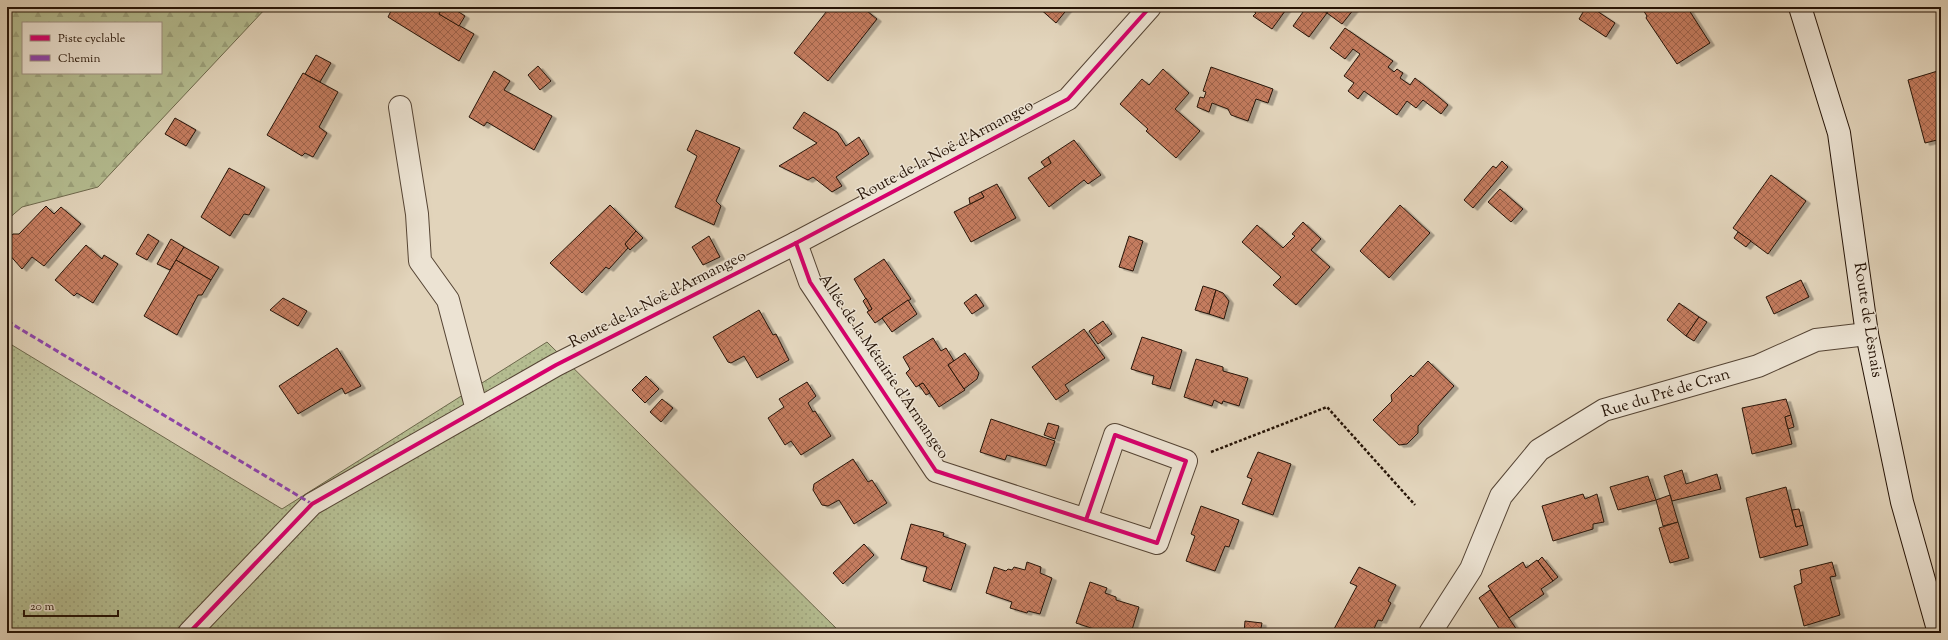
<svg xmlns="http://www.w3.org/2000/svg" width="1948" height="640" font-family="'Sorts Mill Goudy',serif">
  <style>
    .grass { fill: url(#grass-dots); stroke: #6d684c }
    .forest { fill: url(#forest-firs); stroke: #6d684c; fill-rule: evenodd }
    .building { fill: url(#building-cross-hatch); stroke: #261407; filter: url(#shadow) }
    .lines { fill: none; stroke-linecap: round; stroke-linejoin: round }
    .street-casing { stroke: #554434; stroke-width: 24 }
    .secondary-casing { stroke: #261407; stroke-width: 24 }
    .path { stroke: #261407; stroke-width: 2.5; stroke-dasharray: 3 2; stroke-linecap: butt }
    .street { stroke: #ece3d3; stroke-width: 22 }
    .secondary { stroke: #ece3d3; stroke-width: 22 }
    .quiet { stroke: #8e44ad; stroke-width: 3; stroke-dasharray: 6 3; stroke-linecap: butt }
    .cycleway-casing { stroke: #ece3d3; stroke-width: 6 }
    .cycleway { stroke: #d6006c; stroke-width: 4 }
    .labels { text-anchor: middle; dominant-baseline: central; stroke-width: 3; stroke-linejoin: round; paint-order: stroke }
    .street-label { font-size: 16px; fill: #261407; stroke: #ece3d3 }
  </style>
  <defs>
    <pattern id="grass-dots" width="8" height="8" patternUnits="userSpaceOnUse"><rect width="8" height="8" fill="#b4bc90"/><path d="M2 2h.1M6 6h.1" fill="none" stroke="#9ba17b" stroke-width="1.8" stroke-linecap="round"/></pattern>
    <pattern id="forest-firs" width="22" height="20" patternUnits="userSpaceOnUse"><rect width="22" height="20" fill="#b4bc90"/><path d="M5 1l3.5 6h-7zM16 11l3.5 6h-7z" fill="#9ba17b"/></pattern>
    <pattern id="building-cross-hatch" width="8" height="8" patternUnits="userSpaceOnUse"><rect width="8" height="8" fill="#c47c5e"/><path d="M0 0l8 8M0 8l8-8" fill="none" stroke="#9f644c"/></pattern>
    <filter id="shadow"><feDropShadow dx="4.5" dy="2.5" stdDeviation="0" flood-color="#0004"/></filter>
  </defs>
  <rect width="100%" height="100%" fill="#e2d4bb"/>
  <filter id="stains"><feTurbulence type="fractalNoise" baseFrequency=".005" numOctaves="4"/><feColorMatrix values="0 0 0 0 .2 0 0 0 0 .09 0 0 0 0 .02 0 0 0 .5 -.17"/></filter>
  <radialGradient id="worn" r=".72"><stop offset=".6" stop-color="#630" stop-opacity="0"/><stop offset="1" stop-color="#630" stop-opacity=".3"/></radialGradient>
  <!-- grass -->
  <polygon class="grass" points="7,342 282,509 547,342 841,633 7,633"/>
  <!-- forest -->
  <path class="forest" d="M7,7H267L98,187L22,207L7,220ZM23,23H161V73H23Z"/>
  <!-- building -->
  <g class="building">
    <polygon points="393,7 443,7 439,14 474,34 459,61 388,17"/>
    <polygon points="443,7 451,7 465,16 459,26 439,14"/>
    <polygon points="830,7 862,7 877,19 828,81 794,53"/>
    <polygon points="1038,7 1069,7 1056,23"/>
    <polygon points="1248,7 1288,7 1272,29 1253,16 1256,13"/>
    <polygon points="1296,7 1318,7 1327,13 1309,37 1293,26 1303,12"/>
    <polygon points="1332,7 1352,7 1354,9 1342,24 1327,13"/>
    <polygon points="1586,7 1591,7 1615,23 1606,37 1579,19"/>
    <polygon points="1641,7 1687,7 1710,43 1677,64 1646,18 1647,16"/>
    <polygon points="1345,28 1393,61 1388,67 1394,72 1397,69 1403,73 1400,78 1410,85 1415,78 1440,98 1448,105 1441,114 1423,100 1416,108 1407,101 1397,115 1364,91 1358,99 1348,91 1354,83 1344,76 1360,54 1353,49 1345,59 1330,48"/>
    <polygon points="316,55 331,63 320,82 305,74"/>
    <polygon points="538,66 551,81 540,90 528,75"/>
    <polygon points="1211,67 1273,89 1268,103 1256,99 1248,121 1231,115 1228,109 1212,103 1209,112 1197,107 1200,97 1204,98 1206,92 1203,91"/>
    <polygon points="1163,69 1189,93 1175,109 1200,131 1176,158 1146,131 1148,129 1120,104 1142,79 1149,85"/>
    <polygon points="1941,70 1941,139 1925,143 1908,80"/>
    <polygon points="494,71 510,81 504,90 552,116 534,150 487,122 484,126 469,117"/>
    <polygon points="303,73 338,92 319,127 327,133 313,157 305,153 302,156 267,135"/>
    <polygon points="804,112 837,132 846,146 859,137 869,154 836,177 842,186 832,192 813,177 808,180 779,166 817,143 793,128"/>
    <polygon points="175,118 196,130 186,146 165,134"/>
    <polygon points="696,130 740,148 716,201 721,206 714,225 675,207 697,156 687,150"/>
    <polygon points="1074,140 1101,175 1088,184 1084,180 1049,207 1028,178 1051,163 1048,157"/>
    <polygon points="1048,157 1051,163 1045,167 1041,162"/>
    <polygon points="1502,161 1508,167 1473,208 1464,200 1493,166 1496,168"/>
    <polygon points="229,168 265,187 249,215 244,214 230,236 201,217"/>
    <polygon points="1771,175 1806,201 1768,254 1733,228"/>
    <polygon points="997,184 1016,218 971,242 954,212 984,197 981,192"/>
    <polygon points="1500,189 1523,209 1511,222 1488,202"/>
    <polygon points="981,192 984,197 970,204 969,198"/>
    <polygon points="610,205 636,231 625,244 628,248 609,269 606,267 582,293 550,263"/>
    <polygon points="1400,205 1430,233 1389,278 1360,251"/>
    <polygon points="46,206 54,214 61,207 81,224 44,266 32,257 22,269 7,252 7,239 13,234 19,234"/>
    <polygon points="1303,222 1321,239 1311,250 1330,267 1296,305 1273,285 1281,277 1242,242 1257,225 1283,248 1295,236 1292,234"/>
    <polygon points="636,231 643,238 630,250 625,244"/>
    <polygon points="1738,232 1751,241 1746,247 1734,238"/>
    <polygon points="148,234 159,241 147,260 136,254"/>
    <polygon points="709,236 720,257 703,265 692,247"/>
    <polygon points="1129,236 1143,241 1133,271 1119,267"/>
    <polygon points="171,239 184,247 170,270 157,264"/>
    <polygon points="86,245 102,259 104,255 118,264 93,303 77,293 74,296 55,280"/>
    <polygon points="184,247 219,267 211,280 176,260"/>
    <polygon points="884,259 911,299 875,323 867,312 872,309 854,279"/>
    <polygon points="176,260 211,280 202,295 198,295 177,335 144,316"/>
    <polygon points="1801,280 1809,297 1774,314 1766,297"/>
    <polygon points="1203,286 1216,290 1209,314 1195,310"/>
    <polygon points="1216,290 1223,293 1229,301 1224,319 1209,314"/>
    <polygon points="976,294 984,306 972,314 964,303"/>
    <polygon points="283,298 307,311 298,326 270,310"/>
    <polygon points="866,298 872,309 869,311 863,301"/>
    <polygon points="908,300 917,314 892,332 882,318"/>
    <polygon points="1679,303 1699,317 1686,336 1667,320"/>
    <polygon points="759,310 773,335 776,334 789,360 757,378 744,356 731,363 728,362 713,337"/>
    <polygon points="1699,317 1707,322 1694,341 1686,336"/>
    <polygon points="1103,321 1112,334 1098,344 1089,331"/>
    <polygon points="1084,329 1105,358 1065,385 1069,391 1056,400 1032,367"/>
    <polygon points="1142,337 1182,350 1170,389 1152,384 1154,376 1131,369"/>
    <polygon points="933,338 941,351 946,348 954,361 948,365 965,390 939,407 923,383 916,387 906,373 910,369 903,357"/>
    <polygon points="337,348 361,386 345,394 342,388 298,414 279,386"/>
    <polygon points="965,353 979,373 977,379 964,389 948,365"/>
    <polygon points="1196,359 1223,367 1223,371 1248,378 1239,406 1223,401 1222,404 1214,400 1212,406 1184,397"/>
    <polygon points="1428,361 1454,386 1418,426 1418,433 1407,444 1399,445 1373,420 1392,401 1391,395 1411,375 1413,377"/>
    <polygon points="646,376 659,389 645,403 632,390"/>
    <polygon points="807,382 816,396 808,403 813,412 815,411 831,436 801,455 791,441 785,445 768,418 784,407 779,399"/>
    <polygon points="923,383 930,393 926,395 919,385"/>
    <polygon points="662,399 673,408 661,422 650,412"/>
    <polygon points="1786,399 1791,415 1785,417 1792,444 1752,454 1742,408"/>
    <polygon points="1791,415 1794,427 1788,429 1785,417"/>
    <polygon points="991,419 1055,441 1046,466 1007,455 1005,460 980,452"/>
    <polygon points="1048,423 1059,426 1055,439 1044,435"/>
    <polygon points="1258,452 1291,464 1273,515 1242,504 1252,479 1247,477"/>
    <polygon points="853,459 868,482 872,480 887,503 854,524 839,500 828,506 822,505 813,490 814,484"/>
    <polygon points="1682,470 1686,484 1717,474 1721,489 1672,501 1664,476"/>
    <polygon points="1648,476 1656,500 1618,510 1610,487"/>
    <polygon points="1786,487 1796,527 1803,525 1808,545 1760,558 1746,498"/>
    <polygon points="1583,494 1585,499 1597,494 1604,522 1593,524 1593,529 1553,541 1542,506"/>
    <polygon points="1670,495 1678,522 1663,526 1656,500"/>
    <polygon points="1201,506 1239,520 1229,547 1225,546 1215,571 1186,561 1195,536 1191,534"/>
    <polygon points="1799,509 1803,525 1796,527 1792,510"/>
    <polygon points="1678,522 1689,558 1670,563 1659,528"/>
    <polygon points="911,524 944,533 943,536 966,544 951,590 923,581 927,567 901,559"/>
    <polygon points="864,544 874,555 843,584 833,573"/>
    <polygon points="1542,557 1558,577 1553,581 1538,561"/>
    <polygon points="1537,560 1553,581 1541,589 1544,594 1509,618 1488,586 1523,562 1526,568"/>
    <polygon points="1027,562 1041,567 1040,573 1052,578 1040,614 1028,611 1027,613 1010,608 1012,602 986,593 994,567 1006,571 1008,569 1012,570 1014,567 1025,570"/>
    <polygon points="1832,562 1836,576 1830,577 1840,615 1804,626 1794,586 1802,583 1800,570"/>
    <polygon points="1359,567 1396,585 1388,601 1391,603 1382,621 1378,620 1372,633 1343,633 1334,629 1357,586 1350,583"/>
    <polygon points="1090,582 1107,588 1105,593 1116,597 1116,600 1139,607 1131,633 1106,633 1076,623"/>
    <polygon points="1490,590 1517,630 1512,633 1502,633 1479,598"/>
    <polygon points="1245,621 1262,623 1260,633 1244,633"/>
  </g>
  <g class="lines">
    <!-- street casing -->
    <g class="street-casing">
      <g id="street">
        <polyline points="400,107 417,214 420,261 448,300 477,410"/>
        <polyline points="796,243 810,282 936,471 1157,543 1186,461 1115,435 1086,520"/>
        <polyline points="189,633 312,504 556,365 796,243 1068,99 1150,7"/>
        <polyline points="1430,633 1471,569 1501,496 1539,450 1604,410 1758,366 1816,340 1867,334"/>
      </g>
    </g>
    <!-- secondary casing -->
    <g class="secondary-casing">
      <polyline id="secondary" points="1800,7 1839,133 1867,334 1902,502 1939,633"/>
    </g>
    <!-- path -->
    <polyline class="path" points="1211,452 1327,407 1415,505"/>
    <!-- street -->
    <use href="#street" class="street"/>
    <!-- secondary -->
    <use href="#secondary" class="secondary"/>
    <!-- quiet -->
    <polyline class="quiet" points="7,321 312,504"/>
    <!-- cycleway casing -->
    <g class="cycleway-casing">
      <g id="cycleway">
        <polyline points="796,243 810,282 936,471 1157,543 1186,461 1115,435 1086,520"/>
        <polyline points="189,633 312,504 556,365 796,243 1068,99 1150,7"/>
      </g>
    </g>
    <!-- cycleway -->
    <use href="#cycleway" class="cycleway"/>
  </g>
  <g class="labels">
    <!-- street labels -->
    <g class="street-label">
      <text transform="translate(946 151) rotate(-28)">Route de la Noë d'Armangeo</text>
      <text transform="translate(658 300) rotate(-27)">Route de la Noë d'Armangeo</text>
      <text transform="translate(1867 320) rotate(81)">Route de Lèsnais</text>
      <text transform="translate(883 367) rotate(56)">Allée de la Métairie d'Armangeo</text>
      <text transform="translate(1666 394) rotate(-17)">Rue du Pré de Cran</text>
    </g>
  </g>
  <!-- margin -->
  <rect width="1948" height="640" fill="none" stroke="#e2d4bb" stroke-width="24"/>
  <rect x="8" y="8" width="1932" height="624" fill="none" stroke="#261407" stroke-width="2"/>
  <rect x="12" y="12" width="1924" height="616" fill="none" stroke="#261407"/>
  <!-- legend -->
  <rect x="22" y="22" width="140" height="52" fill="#ece3d3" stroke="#9d9081"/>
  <rect x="30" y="35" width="20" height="6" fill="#d6006c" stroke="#9d9081"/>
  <text x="58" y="42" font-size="12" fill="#261407">Piste cyclable</text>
  <rect x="30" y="55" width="20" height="6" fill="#8e44ad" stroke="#9d9081"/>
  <text x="58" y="62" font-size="12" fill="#261407">Chemin</text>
  <!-- scale -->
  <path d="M24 610v6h94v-6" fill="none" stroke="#261407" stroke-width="2"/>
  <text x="30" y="610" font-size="12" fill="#261407" stroke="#ece3d3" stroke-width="3" paint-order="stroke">20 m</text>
  <rect width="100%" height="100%" filter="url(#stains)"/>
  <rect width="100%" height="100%" fill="url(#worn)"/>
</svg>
